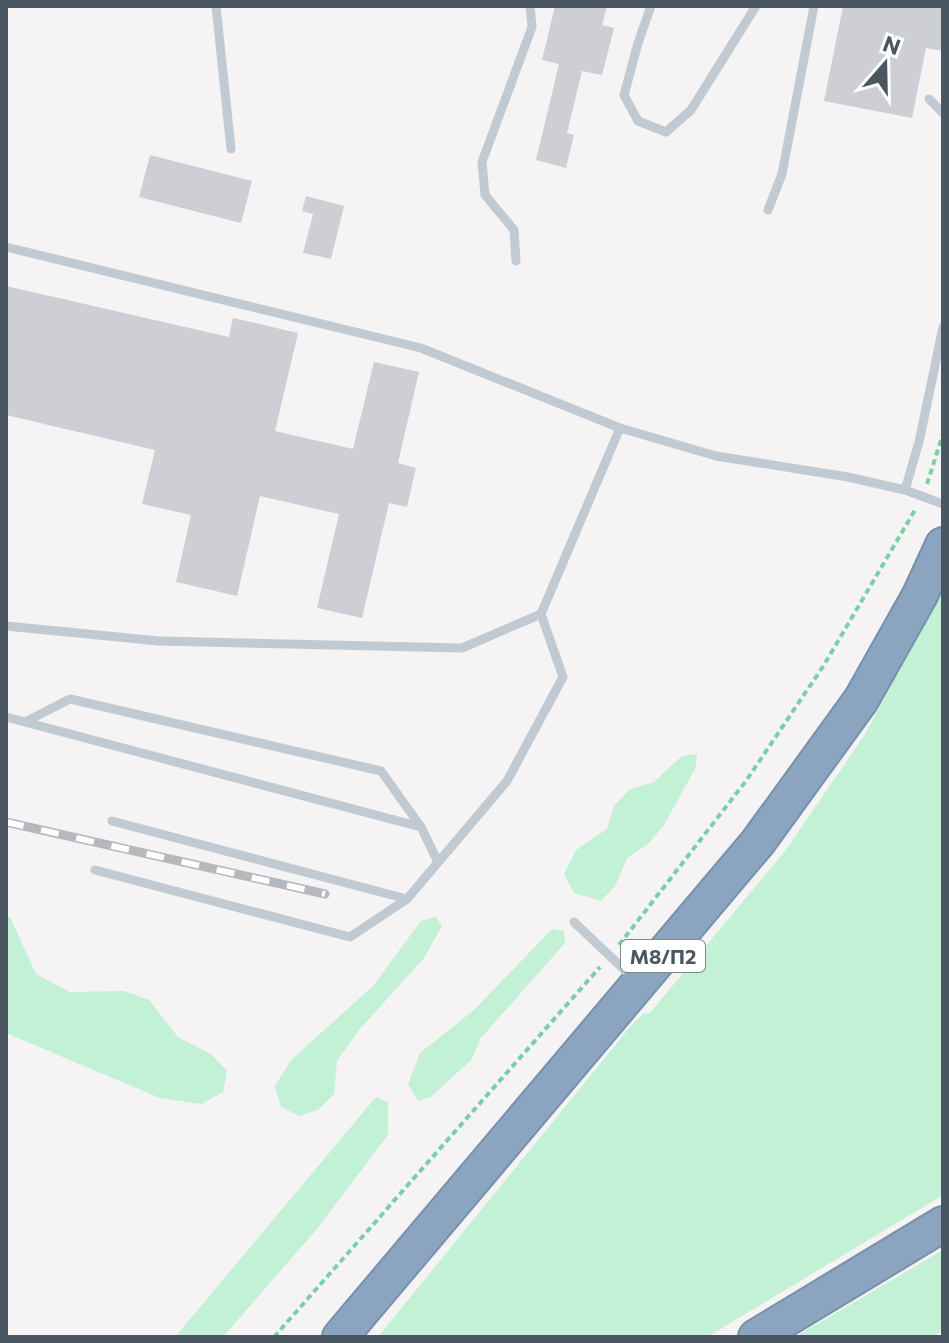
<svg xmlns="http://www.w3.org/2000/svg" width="949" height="1343" font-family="Commissioner,sans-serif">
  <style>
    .green { fill: #c3f1d5 }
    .building { fill: #cdcfd5 }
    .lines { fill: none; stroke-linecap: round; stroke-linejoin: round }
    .highway-casing { stroke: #7690ad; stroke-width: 38 }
    .path { stroke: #7ad0a6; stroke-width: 4; stroke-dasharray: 6 4; stroke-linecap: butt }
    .lane { stroke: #c1cad2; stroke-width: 9 }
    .highway { stroke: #8ba5c1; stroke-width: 34 }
    .rail-casing { stroke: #b5b8bd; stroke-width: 9 }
    .rail { stroke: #fff; stroke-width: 6; stroke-dasharray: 18; stroke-linecap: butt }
    .labels { text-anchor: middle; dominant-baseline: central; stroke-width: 6; stroke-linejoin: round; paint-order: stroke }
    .shield { fill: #fff; stroke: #808990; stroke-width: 2 }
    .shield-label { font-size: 20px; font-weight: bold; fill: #4a5661 }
  </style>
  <rect width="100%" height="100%" fill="#f5f3f3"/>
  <!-- green -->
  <g class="green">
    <polygon points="943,588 943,1195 707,1337 378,1337 630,1027 644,1013 649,1014 785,851 864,736"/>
    <polygon points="697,754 696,767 664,825 648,844 627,858 615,886 601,901 574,893 564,874 576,850 607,829 614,806 630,789 654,782 682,756"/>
    <polygon points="10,917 36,974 70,992 124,991 149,1000 178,1037 211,1054 227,1071 223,1092 201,1104 160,1098 6,1033 6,918"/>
    <polygon points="436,917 442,926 424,958 359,1030 337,1061 334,1094 319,1109 300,1116 281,1107 275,1086 291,1060 373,986 421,921"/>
    <polygon points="552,929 564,931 565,943 480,1039 472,1059 431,1097 418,1101 408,1084 420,1053 474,1010"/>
    <polygon points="376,1097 388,1102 388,1135 316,1230 223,1337 175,1337"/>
    <polygon points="943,1250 943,1330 932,1337 795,1337"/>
  </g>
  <!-- building -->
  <g class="building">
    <polygon points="555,6 607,6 602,25 614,28 602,75 582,71 567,133 574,135 566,168 536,160 559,64 542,60"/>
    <polygon points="843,6 943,6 943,51 926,48 912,118 824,101"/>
    <polygon points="150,155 252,181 241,223 139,197"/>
    <polygon points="306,196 344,206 331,259 303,253 313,214 302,211"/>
    <polygon points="6,286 229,337 233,318 298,333 275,431 353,449 374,362 419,372 398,463 416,468 407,507 389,503 362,618 317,608 339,514 260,496 237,596 176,582 191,515 142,504 155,450 6,415"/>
  </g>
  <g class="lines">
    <!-- highway casing -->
    <g class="highway-casing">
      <g id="highway">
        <polyline points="340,1337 758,842 861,700 920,595 943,545"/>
        <polyline points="756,1337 943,1224"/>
      </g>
    </g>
    <!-- path -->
    <g class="path">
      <polyline points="927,484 943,434"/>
      <polyline points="619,945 746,781 824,665 915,510"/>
      <polyline points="274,1337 600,967"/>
    </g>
    <!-- lane -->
    <g class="lane">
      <polyline points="216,6 231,149"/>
      <polyline points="651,6 638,43 624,95 638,121 666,132 691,110 756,6"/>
      <polyline points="929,99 943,113"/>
      <polyline points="768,210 782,174 814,6"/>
      <polyline points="6,247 421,348 620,428 716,456 848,477 905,490 943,504"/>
      <polyline points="516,261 514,230 485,195 482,162 532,27 530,6"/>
      <polyline points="905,490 919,442 943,327"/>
      <polyline points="6,626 159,641 462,648 541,614 620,428"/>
      <polyline points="6,717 421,827 438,862"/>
      <polyline points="25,722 70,699 381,771 421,827"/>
      <polyline points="112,821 407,899 507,781 563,677 541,614"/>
      <polyline points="95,870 350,937 407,899"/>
      <polyline points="574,922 634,979"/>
    </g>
    <!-- highway -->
    <use href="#highway" class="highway"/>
    <!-- rail casing -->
    <g class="rail-casing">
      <polyline id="rail" points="6,822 325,894"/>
    </g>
    <!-- rail -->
    <use href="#rail" class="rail"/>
  </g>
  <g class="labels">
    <!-- shield labels -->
    <rect class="shield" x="621" y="940" width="84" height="32" rx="6"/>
    <g class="shield-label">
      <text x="663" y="956">М8/П2</text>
    </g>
  </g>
  <!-- border -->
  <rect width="949" height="1343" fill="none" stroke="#4a5661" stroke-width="16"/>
  <!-- north arrow -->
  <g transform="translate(885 64) rotate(20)" stroke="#ffffff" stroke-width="6" paint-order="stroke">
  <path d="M0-6L14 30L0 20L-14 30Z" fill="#4a5661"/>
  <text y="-12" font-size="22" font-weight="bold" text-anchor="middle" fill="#4a5661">N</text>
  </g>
</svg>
